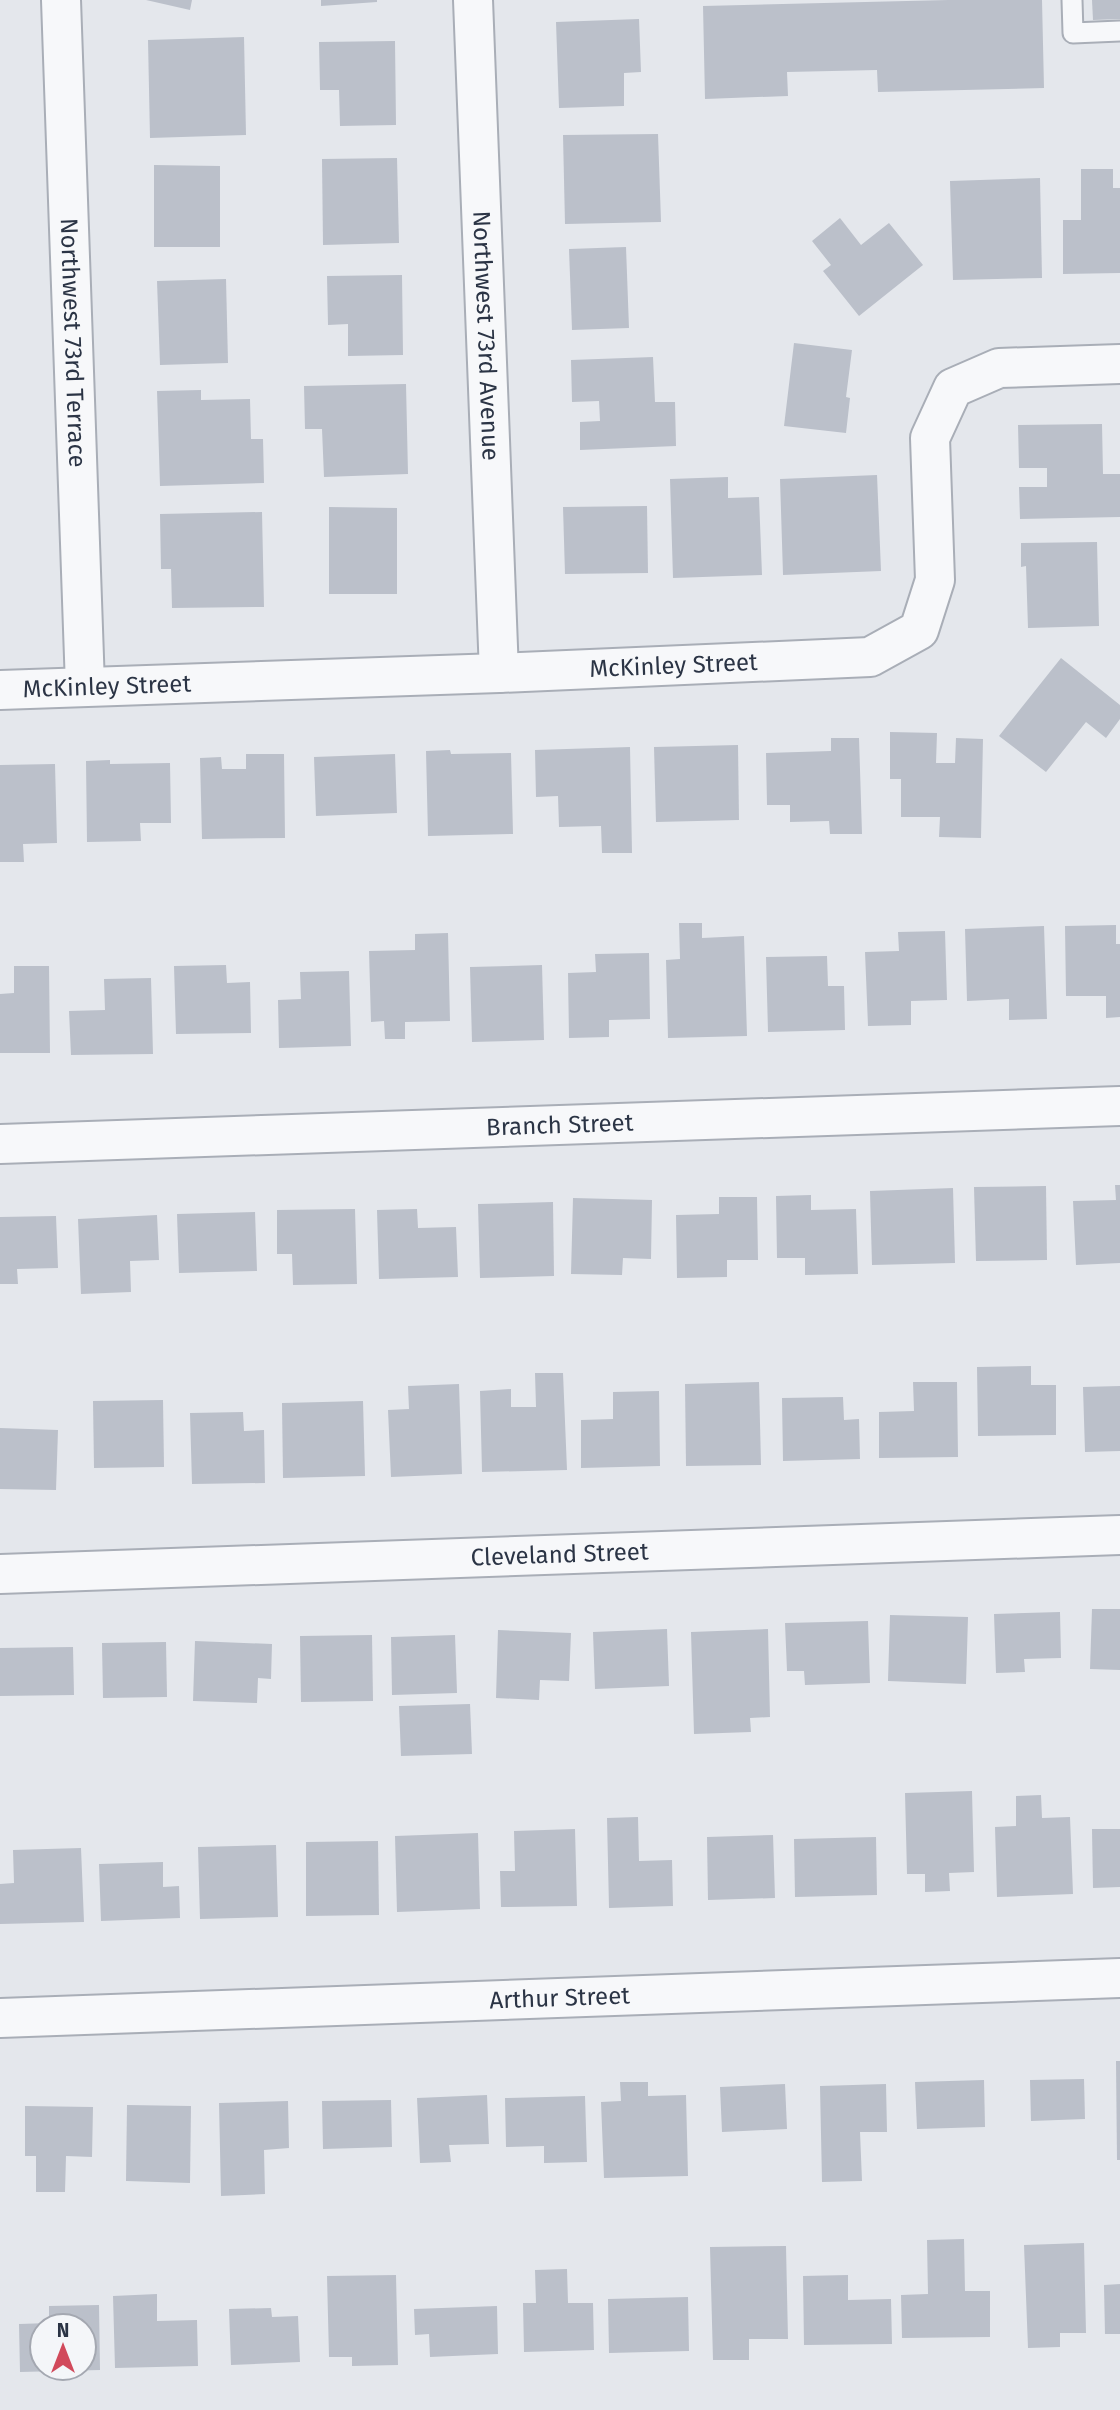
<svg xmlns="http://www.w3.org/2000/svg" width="1120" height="2410" font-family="'Fira Sans',sans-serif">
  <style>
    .building { fill: #bbc0ca; fill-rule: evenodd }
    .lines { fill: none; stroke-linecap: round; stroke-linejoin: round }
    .service-casing { stroke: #a9aeb7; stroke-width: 23 }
    .minor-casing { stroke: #a9aeb7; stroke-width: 42 }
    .service { stroke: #f7f8fa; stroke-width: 19 }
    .minor { stroke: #f7f8fa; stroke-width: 38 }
    .labels { text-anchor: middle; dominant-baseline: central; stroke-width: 5; stroke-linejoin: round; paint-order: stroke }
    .street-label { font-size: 24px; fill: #2b3445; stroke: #f4f6f9 }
  </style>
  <rect width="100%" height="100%" fill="#e4e7ec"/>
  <!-- building -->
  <g class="building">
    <polygon points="146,0 192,0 190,10"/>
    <polygon points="321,0 377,0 377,2 321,6"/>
    <polygon points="948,0 1042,0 1044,88 878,92 877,70 787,72 788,96 705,99 703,6"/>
    <polygon points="1092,0 1120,0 1120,19 1093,20"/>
    <polygon points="639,19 641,72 624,73 624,106 559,108 556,22"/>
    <polygon points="244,37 246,135 150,138 148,40"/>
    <polygon points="395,41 396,125 340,126 339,90 320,90 319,42"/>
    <polygon points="658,134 661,222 565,224 563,135"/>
    <polygon points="397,158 399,243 323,245 322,159"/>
    <polygon points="154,165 220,166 220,247 154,247"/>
    <polygon points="1081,169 1113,169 1113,188 1120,188 1120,273 1063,274 1063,220 1081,220"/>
    <polygon points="1040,178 1042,278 953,280 950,181"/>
    <polygon points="840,218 861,245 889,223 923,265 859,316 823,271 831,265 812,241"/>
    <polygon points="626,247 629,328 572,330 569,249"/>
    <polygon points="402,275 403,355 348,356 348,324 328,325 327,276"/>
    <polygon points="226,279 228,363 160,365 157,281"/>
    <polygon points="794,343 852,350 846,397 850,398 846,433 784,426"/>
    <polygon points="653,357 655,402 675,402 676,446 580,450 580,422 600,421 599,401 572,402 571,360"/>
    <polygon points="406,384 408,474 324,477 322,429 305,429 304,386"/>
    <polygon points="201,390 201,400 250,399 251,439 263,439 264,483 160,486 157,391"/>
    <polygon points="1102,424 1103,474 1120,474 1120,517 1020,519 1019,487 1047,487 1047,468 1019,468 1018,425"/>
    <polygon points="877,475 881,571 783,575 780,479"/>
    <polygon points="728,477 728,498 759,497 762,575 673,578 670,479"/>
    <polygon points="647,506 648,573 565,574 563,507"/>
    <polygon points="329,507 397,508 397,594 329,594"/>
    <polygon points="262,512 264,607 172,608 171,569 161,569 160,514"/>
    <polygon points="1097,542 1099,626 1028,628 1026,566 1021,567 1021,543"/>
    <polygon points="1061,658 1120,705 1120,719 1106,738 1086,722 1046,772 999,736"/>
    <polygon points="890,732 937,733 936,763 955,763 956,738 983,739 981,838 939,837 940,817 901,817 901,779 890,779"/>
    <polygon points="831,738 859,738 862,834 830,834 829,821 790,822 790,805 767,805 766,753 831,751"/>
    <polygon points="738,745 739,820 656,822 654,747"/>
    <polygon points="630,747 632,853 602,853 601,826 559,827 558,796 536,797 535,750"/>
    <polygon points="450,750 451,754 511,753 513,834 428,836 426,751"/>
    <polygon points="246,754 284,754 285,838 202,839 200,758 221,757 222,769 246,769"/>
    <polygon points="395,754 397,813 316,816 314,757"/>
    <polygon points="110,760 110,764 170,763 171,823 140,823 141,841 87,842 86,761"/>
    <polygon points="55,764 57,843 23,844 24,862 0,862 0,765"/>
    <polygon points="679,923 702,923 702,938 744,936 747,1036 668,1038 666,960 680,959"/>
    <polygon points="1116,925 1116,944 1120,944 1120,1017 1106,1018 1106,996 1066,996 1065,926"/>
    <polygon points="1044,926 1047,1019 1009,1020 1009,999 967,1001 965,929"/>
    <polygon points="945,931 947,1000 911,1001 911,1025 868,1026 865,952 899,951 898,932"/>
    <polygon points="448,933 450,1021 405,1022 405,1039 385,1039 384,1021 371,1022 369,951 415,950 415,934"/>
    <polygon points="649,953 650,1019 609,1020 609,1037 569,1038 568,973 596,972 595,954"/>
    <polygon points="827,956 828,986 844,986 845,1030 768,1032 766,957"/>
    <polygon points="226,965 227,983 250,982 251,1033 176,1034 174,966"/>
    <polygon points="542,965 544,1040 472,1042 470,967"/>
    <polygon points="14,966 49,966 50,1053 0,1053 0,994 14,993"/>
    <polygon points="349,971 351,1046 279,1048 278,1000 301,999 300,972"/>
    <polygon points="151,978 153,1054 71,1055 69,1011 105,1010 104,979"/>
    <polygon points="1115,1185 1120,1185 1120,1263 1076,1265 1073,1201 1116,1200"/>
    <polygon points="1046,1186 1047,1260 976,1261 974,1187"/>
    <polygon points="953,1188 955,1263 872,1265 870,1191"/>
    <polygon points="811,1195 811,1210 856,1209 858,1274 805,1275 805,1258 777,1258 776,1196"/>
    <polygon points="719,1197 757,1197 758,1260 727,1260 727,1277 677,1278 676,1215 719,1214"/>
    <polygon points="573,1198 652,1200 651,1259 623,1258 622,1275 571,1274"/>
    <polygon points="553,1202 554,1276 480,1278 478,1204"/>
    <polygon points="355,1209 357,1284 293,1285 292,1254 277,1254 277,1210"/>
    <polygon points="417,1209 418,1228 456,1227 458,1277 379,1279 377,1210"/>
    <polygon points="255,1212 257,1271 179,1273 177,1214"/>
    <polygon points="157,1215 159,1260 130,1261 131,1292 81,1294 78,1219"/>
    <polygon points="56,1216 58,1268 17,1269 18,1284 0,1284 0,1217"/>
    <polygon points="1031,1366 1031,1385 1056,1385 1056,1435 978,1436 977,1367"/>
    <polygon points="535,1373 563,1373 567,1470 482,1472 480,1391 511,1389 511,1407 536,1407"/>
    <polygon points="759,1382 761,1465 686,1466 685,1384"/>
    <polygon points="913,1382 957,1382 958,1457 879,1458 879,1412 914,1411"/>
    <polygon points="459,1384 462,1474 391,1477 388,1410 409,1409 408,1386"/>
    <polygon points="1120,1386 1120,1451 1085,1452 1083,1387"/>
    <polygon points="659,1391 660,1466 581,1468 581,1420 613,1419 613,1392"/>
    <polygon points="843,1397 844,1420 859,1419 860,1459 783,1461 782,1398"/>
    <polygon points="163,1400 164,1467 94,1468 93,1401"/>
    <polygon points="363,1401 365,1476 283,1478 282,1403"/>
    <polygon points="243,1412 244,1431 264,1430 265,1483 192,1484 190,1413"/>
    <polygon points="0,1428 58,1430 56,1490 0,1489"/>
    <polygon points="1092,1609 1120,1609 1120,1670 1090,1669"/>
    <polygon points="1060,1612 1061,1658 1024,1659 1025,1672 996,1673 994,1614"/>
    <polygon points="890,1615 968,1617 966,1684 888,1681"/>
    <polygon points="868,1621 870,1683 805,1685 804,1671 787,1671 785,1623"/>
    <polygon points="667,1629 669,1686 595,1689 593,1632"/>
    <polygon points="768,1629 770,1717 750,1718 751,1732 694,1734 691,1632"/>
    <polygon points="498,1630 571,1633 569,1681 540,1680 539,1700 496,1698"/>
    <polygon points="372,1635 373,1701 301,1702 300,1636"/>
    <polygon points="455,1635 457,1693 392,1695 391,1637"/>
    <polygon points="195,1641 272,1644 271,1679 258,1678 257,1703 193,1701"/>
    <polygon points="166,1642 167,1697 103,1698 102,1643"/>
    <polygon points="73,1647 74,1695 0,1696 0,1648"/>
    <polygon points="470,1704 472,1754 401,1756 399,1706"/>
    <polygon points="972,1791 974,1872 949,1873 950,1891 925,1892 925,1874 907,1874 905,1793"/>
    <polygon points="1041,1795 1042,1818 1070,1817 1073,1894 997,1897 995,1827 1016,1826 1016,1796"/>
    <polygon points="638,1817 639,1861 672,1860 673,1906 609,1908 607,1818"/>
    <polygon points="575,1829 577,1906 501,1907 500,1871 515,1871 514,1831"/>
    <polygon points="1092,1829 1120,1829 1120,1887 1093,1888"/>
    <polygon points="478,1833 480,1909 397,1912 395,1836"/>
    <polygon points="773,1835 775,1898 708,1900 707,1837"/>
    <polygon points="876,1837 877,1895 795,1897 794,1839"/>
    <polygon points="378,1841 379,1915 306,1916 306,1842"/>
    <polygon points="276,1845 278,1917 200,1919 198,1847"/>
    <polygon points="81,1848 84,1922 0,1924 0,1884 14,1883 13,1850"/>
    <polygon points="163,1862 163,1887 179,1886 180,1918 101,1921 99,1864"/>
    <polygon points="1116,2061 1120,2061 1120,2160 1117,2160"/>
    <polygon points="1084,2079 1085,2119 1031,2121 1030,2080"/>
    <polygon points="984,2080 985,2127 917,2129 915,2082"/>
    <polygon points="620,2082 648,2082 648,2096 686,2095 688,2176 604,2178 601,2102 621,2101"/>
    <polygon points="785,2084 787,2129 722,2132 720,2087"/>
    <polygon points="886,2084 887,2132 860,2132 862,2181 822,2182 820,2086"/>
    <polygon points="487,2095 489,2144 449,2145 451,2162 420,2163 417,2098"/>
    <polygon points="585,2096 587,2162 544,2163 544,2146 506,2147 505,2098"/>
    <polygon points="391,2100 392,2147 323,2149 322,2101"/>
    <polygon points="288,2101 289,2148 264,2150 265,2194 221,2196 219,2103"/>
    <polygon points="127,2105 191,2106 190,2183 126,2181"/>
    <polygon points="25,2106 93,2107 92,2157 66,2156 65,2192 36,2192 36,2156 25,2156"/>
    <polygon points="964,2239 965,2291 990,2291 990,2337 902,2338 901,2295 928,2294 927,2240"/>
    <polygon points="1084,2243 1086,2333 1060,2333 1060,2347 1028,2348 1024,2245"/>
    <polygon points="786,2246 788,2339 749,2339 749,2360 713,2360 710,2247"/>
    <polygon points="567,2269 568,2303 593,2303 594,2350 524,2352 523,2303 536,2303 535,2270"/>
    <polygon points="396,2275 398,2365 352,2366 352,2357 329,2357 327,2276"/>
    <polygon points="848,2275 848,2300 891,2299 892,2344 804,2345 803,2276"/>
    <polygon points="1120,2284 1120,2334 1105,2334 1104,2285"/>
    <polygon points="157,2294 157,2321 197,2320 198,2366 115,2368 113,2296"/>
    <polygon points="688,2297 689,2351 609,2353 608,2299"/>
    <path d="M99,2305L100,2370L20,2372L19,2324L49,2323V2306ZM42,2326H84V2368H42Z"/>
    <polygon points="497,2306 498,2354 430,2357 429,2334 415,2335 414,2309"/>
    <polygon points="271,2308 272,2317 298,2316 300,2362 231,2365 229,2309"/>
  </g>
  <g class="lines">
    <!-- service casing -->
    <g class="service-casing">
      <polyline id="service" points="1072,0 1073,33 1120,31"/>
    </g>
    <!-- minor casing -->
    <g class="minor-casing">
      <g id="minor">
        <path id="s1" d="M61,0L85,686"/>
        <path id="s2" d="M473,0L499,673"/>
        <path id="s3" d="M0,690L499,673L870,657L919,630L935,580L930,438L953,388L999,368L1120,364"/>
        <path id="s4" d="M0,1144L1120,1106"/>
        <path id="s5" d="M0,1574L1120,1535"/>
        <path id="s6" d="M0,2018L1120,1978"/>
      </g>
    </g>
    <!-- service -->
    <use href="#service" class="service"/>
    <!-- minor -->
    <use href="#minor" class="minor"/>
  </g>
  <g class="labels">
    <!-- street labels -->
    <g class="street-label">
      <text stroke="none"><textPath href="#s2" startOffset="336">Northwest 73rd Avenue</textPath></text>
      <text stroke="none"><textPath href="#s1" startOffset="343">Northwest 73rd Terrace</textPath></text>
      <text stroke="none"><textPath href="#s3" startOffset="674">McKinley Street</textPath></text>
      <text stroke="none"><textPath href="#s3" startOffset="107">McKinley Street</textPath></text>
      <text stroke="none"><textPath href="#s4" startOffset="560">Branch Street</textPath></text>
      <text stroke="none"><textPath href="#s5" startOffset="560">Cleveland Street</textPath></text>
      <text stroke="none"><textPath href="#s6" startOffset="560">Arthur Street</textPath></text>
    </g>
  </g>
  <!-- north arrow -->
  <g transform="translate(63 2347)"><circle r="33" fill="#f4f6f9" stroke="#a4a8b1" stroke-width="2"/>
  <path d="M0-5L12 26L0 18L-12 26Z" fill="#d1495b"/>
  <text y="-10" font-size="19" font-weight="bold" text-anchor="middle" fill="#2b3445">N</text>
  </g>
</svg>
